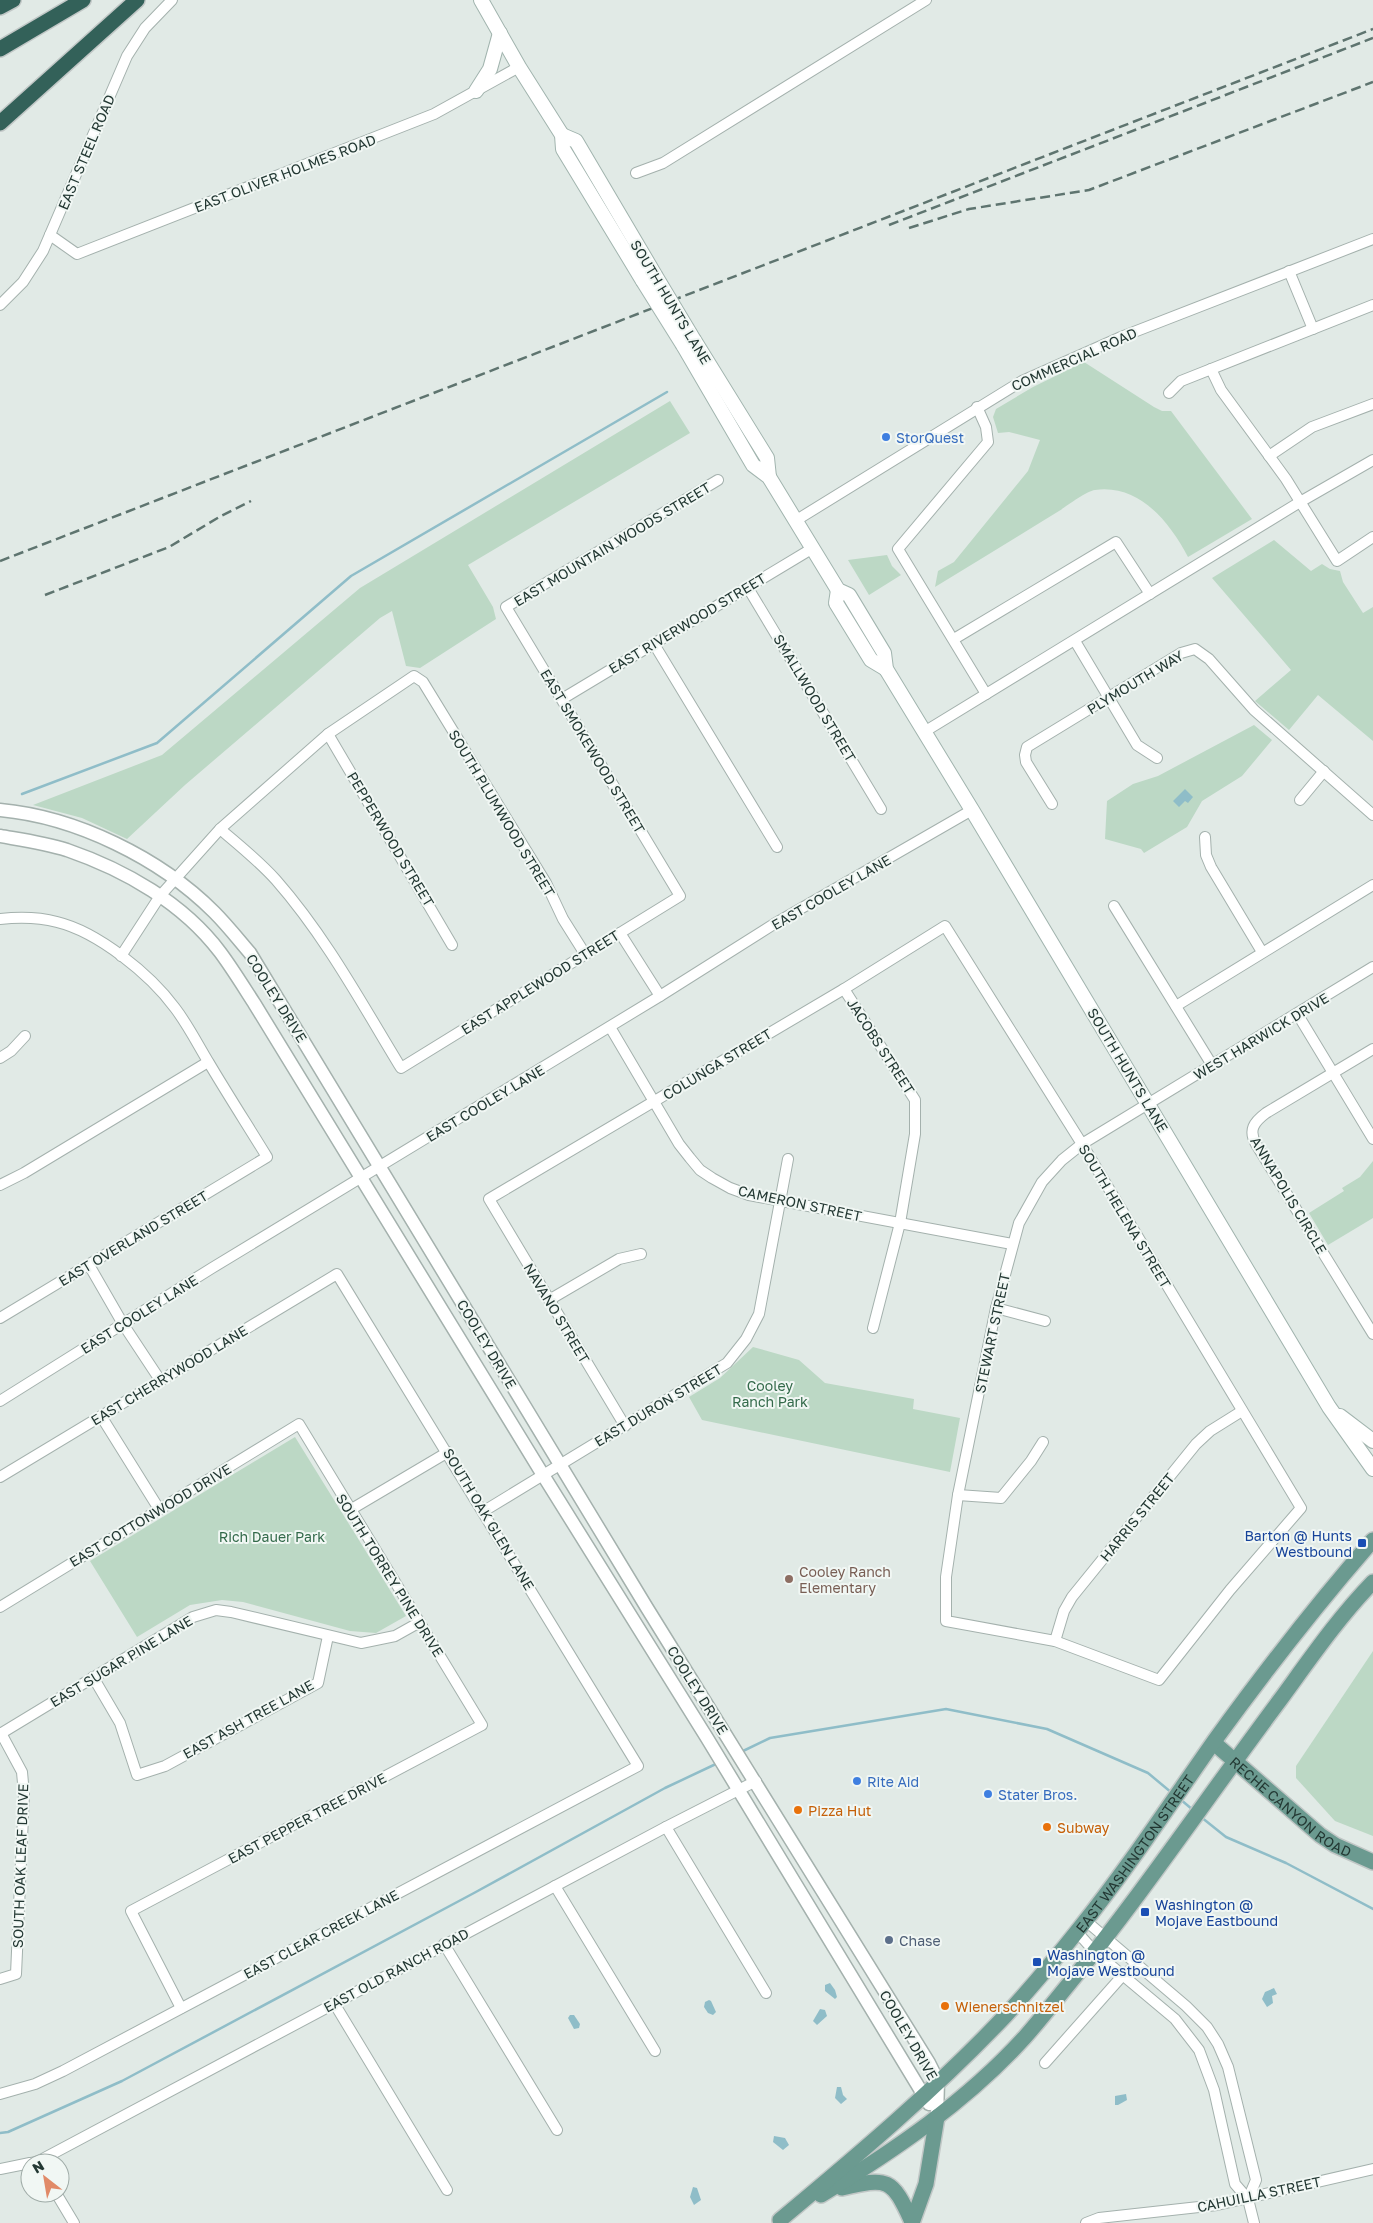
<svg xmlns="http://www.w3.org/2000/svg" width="1373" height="2223" font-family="'Golos Text',sans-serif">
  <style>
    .green { fill: #bcd8c5 }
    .water { fill: #8fbdc8 }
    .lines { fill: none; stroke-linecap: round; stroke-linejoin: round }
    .stream { stroke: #8fbdc8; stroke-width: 2.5 }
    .minor-casing { stroke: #a4b1ad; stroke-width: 12 }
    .tertiary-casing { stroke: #a4b1ad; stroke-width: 15 }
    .secondary-casing { stroke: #a1b4ae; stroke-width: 16 }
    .primary-casing { stroke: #c1c7c6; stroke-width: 18 }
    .motorway-casing { stroke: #c1c7c6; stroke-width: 18 }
    .minor { stroke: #fff; stroke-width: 10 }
    .tertiary { stroke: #fff; stroke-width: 12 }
    .secondary { stroke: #fff; stroke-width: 14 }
    .primary { stroke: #6b9a90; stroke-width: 15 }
    .motorway { stroke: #336159; stroke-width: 15 }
    .rail { stroke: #5e746f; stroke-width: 2.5; stroke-dasharray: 10 5; stroke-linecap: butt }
    .secondary-bridge-casing { stroke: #a1b4ae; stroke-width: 16; stroke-linecap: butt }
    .secondary-bridge { stroke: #fff; stroke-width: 14 }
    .shop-dot { fill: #3f7fe0; stroke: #f1f7f4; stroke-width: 2 }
    .transit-dot { fill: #1a4fb4; stroke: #f1f7f4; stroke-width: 2 }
    .education-dot { fill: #8d6e63; stroke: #f1f7f4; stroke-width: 2 }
    .food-dot { fill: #e8710a; stroke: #f1f7f4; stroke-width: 2 }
    .service-dot { fill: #5c6f8a; stroke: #f1f7f4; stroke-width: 2 }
    .labels { text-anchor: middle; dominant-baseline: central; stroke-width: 4; stroke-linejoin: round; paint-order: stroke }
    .street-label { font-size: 14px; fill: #233833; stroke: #f1f7f4 }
    .shop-label { font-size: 14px; fill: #366cbe; stroke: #f1f7f4; text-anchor: start }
    .park-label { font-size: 14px; fill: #336a4a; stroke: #f1f7f4 }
    .transit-label { font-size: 14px; fill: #164399; stroke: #f1f7f4; text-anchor: start }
    .education-label { font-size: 14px; fill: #785e54; stroke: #f1f7f4; text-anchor: start }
    .food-label { font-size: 14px; fill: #c56008; stroke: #f1f7f4; text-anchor: start }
    .service-label { font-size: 14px; fill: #4e5e75; stroke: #f1f7f4; text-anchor: start }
  </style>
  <rect width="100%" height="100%" fill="#e1eae6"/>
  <!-- green -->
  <g class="green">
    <path d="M1084,362L1154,407L1162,411H1171L1252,519L1188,557C1169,521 1139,484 1095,490C1086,491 1067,506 1059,511C1017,537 976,562 935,587L938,571L954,562L1028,471L1040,440L1009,432L998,433L993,417L996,409L1033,387Z"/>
    <polygon points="670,401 690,433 468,565 493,607 496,619 420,668 406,666 392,611 380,618 185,785 127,839 82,818 33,805 162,755 360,588"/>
    <polygon points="1274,540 1311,571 1322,564 1330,569 1340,571 1343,582 1363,613 1373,607 1373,741 1318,695 1289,730 1255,701 1291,670 1212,578"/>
    <polygon points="887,555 892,566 901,575 869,595 848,560"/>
    <polygon points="1254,725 1272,740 1242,776 1202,801 1187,827 1144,853 1141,849 1105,839 1107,801 1133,784 1158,776"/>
    <polygon points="1373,1161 1373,1218 1328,1245 1309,1213 1344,1191 1342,1188 1360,1177"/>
    <polygon points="753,1347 799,1360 825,1383 914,1399 913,1409 960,1418 950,1472 702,1420 689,1397 720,1378"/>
    <polygon points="295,1437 406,1616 376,1633 350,1631 243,1602 222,1600 190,1605 137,1637 90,1561"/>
    <polygon points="1373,1651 1373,1836 1335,1821 1296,1778 1296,1766"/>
  </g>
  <!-- water -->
  <g class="water">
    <polygon points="1185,789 1193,797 1188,803 1185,801 1179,807 1173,801"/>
    <polygon points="830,1983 835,1990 837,1997 835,1999 825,1991 825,1985"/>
    <polygon points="1274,1988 1277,1994 1272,1996 1273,2003 1267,2007 1262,1999 1265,1992"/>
    <polygon points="709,2000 711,2001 716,2012 713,2015 708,2013 704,2007 705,2002"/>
    <polygon points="820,2009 825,2010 827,2016 817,2025 813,2021"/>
    <polygon points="570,2015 574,2015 580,2024 579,2028 574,2029 568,2018"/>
    <polygon points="837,2087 841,2087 843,2095 847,2099 841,2104 835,2098"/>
    <polygon points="1126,2094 1127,2100 1118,2105 1115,2105 1115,2096"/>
    <polygon points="774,2136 785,2138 789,2145 783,2150 773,2142"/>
    <polygon points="693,2187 697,2188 701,2200 694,2205 690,2197"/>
  </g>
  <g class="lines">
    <!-- stream -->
    <g class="stream">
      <polyline points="22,794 157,743 351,576 667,392"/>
      <polyline points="741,1752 770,1738 946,1709 1047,1729 1148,1773 1172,1793"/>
      <polyline points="1180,1799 1193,1810"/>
      <polyline points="1201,1817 1226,1837 1286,1863 1373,1909"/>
      <polyline points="0,2133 8,2132 122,2081 474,1893 665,1788 718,1763"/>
    </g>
    <!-- minor casing -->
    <g class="minor-casing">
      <g id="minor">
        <polyline points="636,173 663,163 926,0"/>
        <polyline points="50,235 77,254 434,114 519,67"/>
        <polyline points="1289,271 1313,329"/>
        <polyline points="0,305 23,282 43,251 127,56 145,28 172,0"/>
        <polyline points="1211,369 1221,390 1286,479 1337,561 1373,537"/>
        <polyline points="1169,393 1181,381 1373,305"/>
        <polyline points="977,407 986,427 988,442 898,549 986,694"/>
        <polyline points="1269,456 1312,427 1373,404"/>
        <polyline points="795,521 1022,381 1121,337 1373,239"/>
        <polyline points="748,588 881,809"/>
        <polyline points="954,639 1116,542 1150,594"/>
        <polyline points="1075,641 1137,745 1157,758"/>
        <polyline points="654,644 777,847"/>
        <polyline points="562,699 813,548"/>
        <polyline points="924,732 1300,502 1373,460"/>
        <polyline points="328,734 452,945"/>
        <polyline points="1300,800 1324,771"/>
        <polyline points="1052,804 1026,762 1025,755 1027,747 1181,653 1195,649 1209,659 1254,710 1373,815"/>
        <path d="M220,829C239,845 259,861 276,880C326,937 362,1004 401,1068L680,896L506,607L718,480"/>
        <polyline points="1205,837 1206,855 1211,867 1262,952"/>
        <polyline points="1114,906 1212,1065"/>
        <path d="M0,919C19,917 38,917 57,922C98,932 150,974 175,1008C188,1025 198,1045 209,1063C228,1095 248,1126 267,1157L0,1318"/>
        <polyline points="620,933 660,996"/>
        <polyline points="121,956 160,896 220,829 328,734 414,676 423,682 546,883 563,919 585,954"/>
        <polyline points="844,989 915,1100 915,1134 900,1223 873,1328"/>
        <polyline points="1176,1006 1373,885"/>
        <polyline points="1298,1015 1373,1139"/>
        <polyline points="610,1027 679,1144 690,1158 700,1170 712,1178 730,1188 749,1195 1012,1244"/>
        <path d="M1373,1049L1266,1113C1254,1122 1248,1130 1256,1144L1373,1334"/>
        <polyline points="0,1058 11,1051 25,1036"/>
        <polyline points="0,1185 24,1173 208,1062"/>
        <polyline points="89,1265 123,1324 160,1380"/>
        <polyline points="549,1300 619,1259 641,1254"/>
        <polyline points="996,1308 1045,1321"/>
        <polyline points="0,1401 212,1268 660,996 774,924 972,810"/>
        <polyline points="101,1416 159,1509"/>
        <polyline points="625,1426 489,1199 844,989 945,926 1082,1144 1301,1508 1230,1590 1159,1680 1055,1641 946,1621 946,1577 958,1495 996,1308 1019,1223 1042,1182 1062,1160 1082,1144 1373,967"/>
        <polyline points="0,1477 337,1274 638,1766 63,2071 35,2084 0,2094"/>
        <polyline points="958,1495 1001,1498 1031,1461 1043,1442"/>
        <polyline points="350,1510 448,1452"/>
        <polyline points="484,1511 727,1363 746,1339 759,1314 788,1159"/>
        <polyline points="0,1607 299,1424 482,1725 131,1911 181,2008"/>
        <polyline points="1055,1641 1064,1611 1072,1597 1196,1444 1210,1431 1242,1411"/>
        <polyline points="93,1677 120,1723 137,1775 165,1766 318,1683 328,1636"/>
        <polyline points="0,1734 193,1617 216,1610 231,1612 361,1643 395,1636 420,1622"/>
        <polyline points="666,1827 766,1993"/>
        <polyline points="555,1886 655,2051"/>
        <polyline points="1086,1921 1186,2006 1207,2027 1218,2044 1228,2067 1256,2180 1248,2199"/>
        <polyline points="1077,1932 1095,1952 1175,2019 1199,2050 1214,2090 1235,2184 1248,2199 1254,2223"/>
        <polyline points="444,1944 557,2130"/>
        <polyline points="0,1979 16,1974 24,1794 22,1772 1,1733"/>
        <polyline points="334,2003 447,2190"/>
        <polyline points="1045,2063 1123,1975 1138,1964"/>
        <polyline points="31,2163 37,2162 666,1827 756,1781"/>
        <polyline points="0,2169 30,2163"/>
        <polyline points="56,2193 74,2223"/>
        <polyline points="1086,2223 1099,2218 1217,2205 1373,2169"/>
      </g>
    </g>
    <!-- tertiary casing -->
    <g class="tertiary-casing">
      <g id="tertiary">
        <path d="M0,810C76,817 160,858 214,912C227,925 238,939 250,953L647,1608L929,2063L938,2081L937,2117"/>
        <path d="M0,836C23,840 45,843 67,850C125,870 183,903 220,952C232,968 243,986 254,1003L543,1475L707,1738L929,2104"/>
      </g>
    </g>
    <!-- secondary casing -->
    <g class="secondary-casing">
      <g id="secondary">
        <polyline points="481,0 519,67 562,135 563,149 643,281"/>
        <polyline points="476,91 490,69 500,33"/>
        <polyline points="562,135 576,141 655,275"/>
        <polyline points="694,340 767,458 769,477"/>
        <polyline points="683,345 753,465 769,477 838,590 849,595 884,653 886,669 972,810 1329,1407 1373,1469"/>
        <polyline points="838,590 836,603 871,660 886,669"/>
        <polyline points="1340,1416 1373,1441"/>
      </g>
    </g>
    <!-- primary casing -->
    <g class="primary-casing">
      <g id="primary">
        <path id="s1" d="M1214,1743L1320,1835L1335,1845L1373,1862"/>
        <path d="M842,2188C888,2177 892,2178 912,2222"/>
        <path d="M821,2195C895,2150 967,2101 1025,2037C1040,2020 1054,2002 1068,1985C1143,1893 1209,1795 1280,1700C1310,1659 1338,1618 1373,1582"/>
        <path id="s2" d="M780,2220C858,2155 936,2089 1006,2015C1031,1988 1056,1958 1079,1929C1128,1868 1170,1804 1215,1740C1265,1671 1317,1604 1373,1540"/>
        <polyline points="912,2223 926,2184 937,2117"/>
      </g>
    </g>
    <!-- motorway casing -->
    <g class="motorway-casing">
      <g id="motorway">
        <polyline points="0,7 13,0"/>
        <polyline points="0,49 83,0"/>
        <polyline points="0,123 137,0"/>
      </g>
    </g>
    <!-- minor -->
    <use href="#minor" class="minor"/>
    <!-- tertiary -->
    <use href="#tertiary" class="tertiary"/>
    <!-- secondary -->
    <use href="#secondary" class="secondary"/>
    <!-- primary -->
    <use href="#primary" class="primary"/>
    <!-- motorway -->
    <use href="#motorway" class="motorway"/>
    <!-- rail -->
    <g class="rail">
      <polyline points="889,225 1373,38"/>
      <polyline points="909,228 969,209 1089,190 1373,82"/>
      <polyline points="0,561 1373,29"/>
      <polyline points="45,595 169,547 221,516 251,501"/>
    </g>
    <!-- secondary-bridge casing -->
    <g class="secondary-bridge-casing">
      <g id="secondary-bridge">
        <polyline points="655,275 694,340"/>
        <polyline points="643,281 683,345"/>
      </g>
    </g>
    <!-- secondary-bridge -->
    <use href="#secondary-bridge" class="secondary-bridge"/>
  </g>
  <!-- markers -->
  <g class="shop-dot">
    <circle cx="886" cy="437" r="5"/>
    <circle cx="857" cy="1781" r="5"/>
    <circle cx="988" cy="1794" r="5"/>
  </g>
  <g class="transit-dot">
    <rect x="1357" y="1538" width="10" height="10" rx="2.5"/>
    <rect x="1140" y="1907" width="10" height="10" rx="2.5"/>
    <rect x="1032" y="1957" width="10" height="10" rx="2.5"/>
  </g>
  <circle class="education-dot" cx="789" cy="1579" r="5"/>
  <g class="food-dot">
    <circle cx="798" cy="1810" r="5"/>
    <circle cx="1047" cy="1827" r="5"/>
    <circle cx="945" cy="2006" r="5"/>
  </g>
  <circle class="service-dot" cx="889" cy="1940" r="5"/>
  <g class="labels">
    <!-- street labels -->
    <g class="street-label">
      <text transform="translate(86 152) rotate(-67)">EAST STEEL ROAD</text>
      <text transform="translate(285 173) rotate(-21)">EAST OLIVER HOLMES ROAD</text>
      <text transform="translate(671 302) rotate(59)">SOUTH HUNTS LANE</text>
      <text transform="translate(1074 359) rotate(-24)">COMMERCIAL ROAD</text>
      <text transform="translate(612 544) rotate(-31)">EAST MOUNTAIN WOODS STREET</text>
      <text transform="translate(687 623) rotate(-31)">EAST RIVERWOOD STREET</text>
      <text transform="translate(1135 682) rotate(-31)">PLYMOUTH WAY</text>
      <text transform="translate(815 698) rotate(59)">SMALLWOOD STREET</text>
      <text transform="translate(593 751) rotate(59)">EAST SMOKEWOOD STREET</text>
      <text transform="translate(502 813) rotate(59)">SOUTH PLUMWOOD STREET</text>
      <text transform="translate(391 839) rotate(59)">PEPPERWOOD STREET</text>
      <text transform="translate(831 892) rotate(-30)">EAST COOLEY LANE</text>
      <text transform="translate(540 982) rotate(-32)">EAST APPLEWOOD STREET</text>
      <text transform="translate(277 998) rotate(58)">COOLEY DRIVE</text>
      <text transform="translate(1261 1036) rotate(-31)">WEST HARWICK DRIVE</text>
      <text transform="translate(881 1046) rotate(57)">JACOBS STREET</text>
      <text transform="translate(717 1064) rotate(-31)">COLUNGA STREET</text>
      <text transform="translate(1128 1070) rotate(59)">SOUTH HUNTS LANE</text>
      <text transform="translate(485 1103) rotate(-31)">EAST COOLEY LANE</text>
      <text transform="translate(1289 1195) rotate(59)">ANNAPOLIS CIRCLE</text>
      <text transform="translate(800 1203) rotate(12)">CAMERON STREET</text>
      <text transform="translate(1125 1216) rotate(59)">SOUTH HELENA STREET</text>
      <text transform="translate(133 1238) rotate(-31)">EAST OVERLAND STREET</text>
      <text transform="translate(557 1313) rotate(59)">NAVANO STREET</text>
      <text transform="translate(139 1314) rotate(-32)">EAST COOLEY LANE</text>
      <text transform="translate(992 1333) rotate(-78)">STEWART STREET</text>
      <text transform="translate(487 1344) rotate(59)">COOLEY DRIVE</text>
      <text transform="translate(169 1375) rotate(-31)">EAST CHERRYWOOD LANE</text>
      <text transform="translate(658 1405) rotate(-31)">EAST DURON STREET</text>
      <text transform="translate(150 1515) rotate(-31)">EAST COTTONWOOD DRIVE</text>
      <text transform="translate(1137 1517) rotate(-51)">HARRIS STREET</text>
      <text transform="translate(489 1519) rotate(59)">SOUTH OAK GLEN LANE</text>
      <text transform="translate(390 1575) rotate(58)">SOUTH TORREY PINE DRIVE</text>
      <text transform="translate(121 1661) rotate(-31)">EAST SUGAR PINE LANE</text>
      <text transform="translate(698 1690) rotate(58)">COOLEY DRIVE</text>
      <text transform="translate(248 1719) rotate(-29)">EAST ASH TREE LANE</text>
      <text stroke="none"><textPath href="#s1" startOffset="100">RECHE CANYON ROAD</textPath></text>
      <text transform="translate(307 1818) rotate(-28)">EAST PEPPER TREE DRIVE</text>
      <text stroke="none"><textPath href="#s2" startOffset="512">EAST WASHINGTON STREET</textPath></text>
      <text transform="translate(20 1866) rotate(-88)">SOUTH OAK LEAF DRIVE</text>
      <text transform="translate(321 1934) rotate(-28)">EAST CLEAR CREEK LANE</text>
      <text transform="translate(396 1970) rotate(-28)">EAST OLD RANCH ROAD</text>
      <text transform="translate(909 2035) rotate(60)">COOLEY DRIVE</text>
      <text transform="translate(1259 2194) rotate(-12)">CAHUILLA STREET</text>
    </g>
    <!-- shop labels -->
    <g class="shop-label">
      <text x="896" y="437">StorQuest</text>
      <text x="867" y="1781">Rite Aid</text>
      <text x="998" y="1794">Stater Bros.</text>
    </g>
    <!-- park labels -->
    <g class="park-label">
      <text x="770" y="1385">Cooley<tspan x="770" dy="16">Ranch Park</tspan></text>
      <text x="272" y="1536">Rich Dauer Park</text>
    </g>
    <!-- transit labels -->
    <g class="transit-label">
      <text x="1352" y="1535" text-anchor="end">Barton @ Hunts<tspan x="1352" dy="16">Westbound</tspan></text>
      <text x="1155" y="1904">Washington @<tspan x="1155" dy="16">Mojave Eastbound</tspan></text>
      <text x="1047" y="1954">Washington @<tspan x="1047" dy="16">Mojave Westbound</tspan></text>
    </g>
    <!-- education labels -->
    <g class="education-label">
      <text x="799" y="1571">Cooley Ranch<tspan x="799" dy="16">Elementary</tspan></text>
    </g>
    <!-- food labels -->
    <g class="food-label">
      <text x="808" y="1810">Pizza Hut</text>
      <text x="1057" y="1827">Subway</text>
      <text x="955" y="2006">Wienerschnitzel</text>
    </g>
    <!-- service labels -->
    <g class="service-label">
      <text x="899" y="1940">Chase</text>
    </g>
  </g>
  <!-- north arrow -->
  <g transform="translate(45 2178) rotate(329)"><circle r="24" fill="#f1f7f4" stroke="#9faba7"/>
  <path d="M0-4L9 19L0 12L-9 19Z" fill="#e18a68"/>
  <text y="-8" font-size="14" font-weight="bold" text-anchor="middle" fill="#233833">N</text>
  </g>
</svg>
